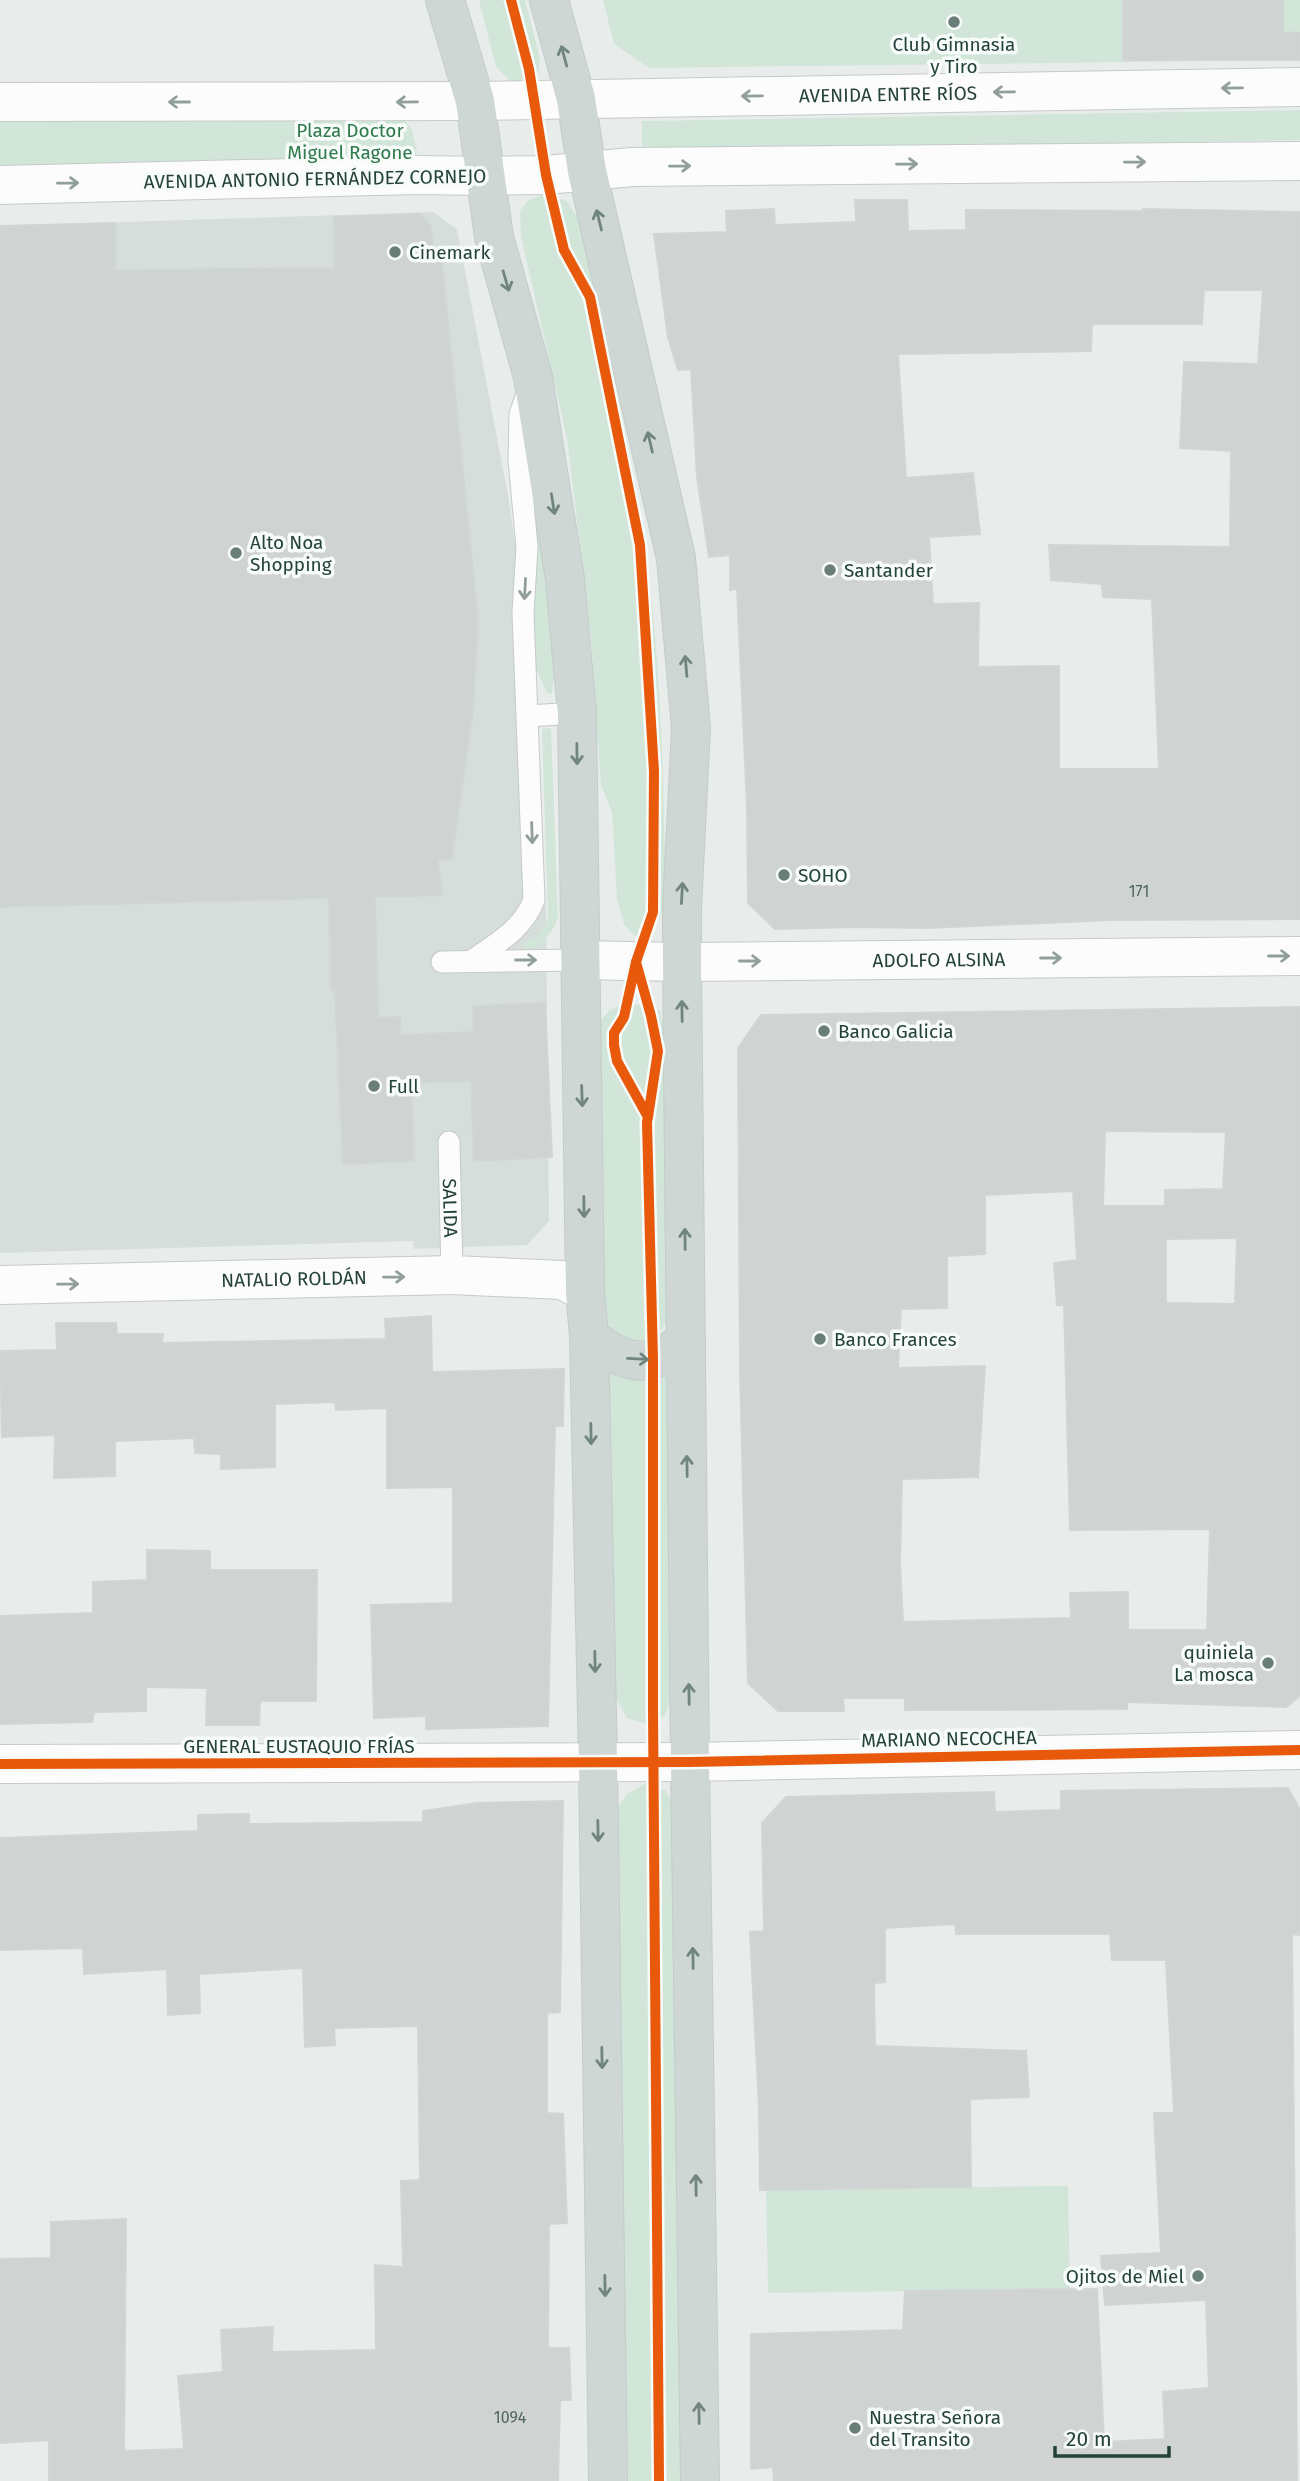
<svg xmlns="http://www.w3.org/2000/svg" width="1300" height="2481" font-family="'Fira Sans',sans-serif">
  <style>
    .built { fill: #d6dedb }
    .green { fill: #d1e6d8 }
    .building { fill: #cfd4d2; stroke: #d1d6d4; stroke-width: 2; fill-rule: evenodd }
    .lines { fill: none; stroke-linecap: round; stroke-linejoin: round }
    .service-casing { stroke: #c5cac8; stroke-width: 23 }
    .minor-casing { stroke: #c5cac8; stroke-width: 40 }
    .tertiary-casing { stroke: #c5cac8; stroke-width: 40 }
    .secondary-casing { stroke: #c3cbc8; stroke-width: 40 }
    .primary-casing { stroke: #c3ccc9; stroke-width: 40 }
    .service { stroke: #fcfcfc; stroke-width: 21 }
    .minor { stroke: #fcfcfc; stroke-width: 38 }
    .tertiary { stroke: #fcfcfc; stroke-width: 38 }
    .secondary { stroke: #fcfcfc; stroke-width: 38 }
    .primary { stroke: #cfd7d5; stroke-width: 38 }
    .cycleway-casing { stroke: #f7fbf9; stroke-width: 15 }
    .cycleway { stroke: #e8590c; stroke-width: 10 }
    .oneway { stroke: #718580 }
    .oneway2 { stroke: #909f9b }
    .poi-dot { fill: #697e78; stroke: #f7fbf9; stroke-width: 2.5 }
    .labels { text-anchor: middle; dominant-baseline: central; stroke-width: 7; stroke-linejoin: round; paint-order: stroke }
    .number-label { font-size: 16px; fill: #506761 }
    .poi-label { font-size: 19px; fill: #24423a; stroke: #f7fbf9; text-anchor: start }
    .street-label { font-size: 19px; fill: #24423a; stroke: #f7fbf9 }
    .park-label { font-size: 19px; fill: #2d7a4b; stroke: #f7fbf9 }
  </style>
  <rect width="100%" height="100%" fill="#e8edeb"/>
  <!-- built -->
  <polygon class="built" points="433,212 457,229 508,495 521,585 546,910 549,1221 527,1245 414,1249 413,1241 0,1253 0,226"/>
  <!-- green -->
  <g class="green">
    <polygon points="479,0 525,0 540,58 538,78 511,82 496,67"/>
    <polygon points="603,0 1300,0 1300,60 649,68 614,44"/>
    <polygon points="1300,110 1300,140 642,151 642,121"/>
    <polygon points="399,113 412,129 417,152 407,168 0,172 0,118"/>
    <path d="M545,194L567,201L579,220C597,302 617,383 632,465C654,581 662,701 664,819C664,849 670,885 661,914C658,926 647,936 635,936L624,924L617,899L612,812L601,785L591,638L567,438L521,236L520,211L528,200Z"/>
    <polygon points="536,485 555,666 552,694 547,693 532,661 532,486"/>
    <path d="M551,728L558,918C551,935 543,946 524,950L523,943C538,938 542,933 548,918L542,729Z"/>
    <path d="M627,1002L660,1010L663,1026L668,1320C652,1346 640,1347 613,1335L604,1315L597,1024L610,1010Z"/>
    <polygon points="670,1363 673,1695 664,1716 646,1724 627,1718 616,1698 609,1365"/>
    <polygon points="645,1784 665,1790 677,1809 689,2481 627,2481 616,1811 627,1794"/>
    <polygon points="1068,2186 1070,2289 768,2293 766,2189"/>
  </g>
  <!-- building -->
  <g class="building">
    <polygon points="1123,0 1283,0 1283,32 1300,33 1300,60 1123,60"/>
    <path d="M855,200H907L908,231L966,230V210L1143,211V209L1300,212V919L1111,920L927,928L856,927L775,929L748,903L747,806L737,589L730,590V555L709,557L697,477L691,369L678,370L668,337L654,234L727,232L726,211L774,209L775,225L856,222ZM1204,290H1263L1258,364L1184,362L1180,448L1231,451L1230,547L1049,545L1051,580L1102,584L1103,597L1152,599L1159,769H1059V666L978,667L979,603L933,604L929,537L980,534L973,473L906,478L898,354L1091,351L1092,324H1202Z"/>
    <polygon points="420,214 430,225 435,260 442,262 478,621 473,710 452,858 438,860 442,895 375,897 378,1018 400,1017 401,1035 474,1032 473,1006 545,1003 552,1157 474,1161 471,1081 411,1083 414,1161 343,1164 335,990 331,990 329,898 0,907 0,226 115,223 115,270 335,268 334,217"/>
    <path d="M1300,1007V1696L1286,1707L1127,1702V1709L957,1710H905V1698H843L844,1711H778L748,1683L740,1371L738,1048L761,1015ZM1105,1131L1226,1132L1223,1189L1165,1190V1206H1103ZM1073,1191L1077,1260L1054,1263L1057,1305H1064L1070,1530L1210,1529L1207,1630H1128V1592L1070,1593L1071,1618L903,1622L900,1562L902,1479L978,1477L985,1366L898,1368L901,1309L947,1308V1256L985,1254V1195ZM1237,1238L1235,1304L1166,1303V1239Z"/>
    <polygon points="431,1316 432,1372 564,1369 563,1426 555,1426 548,1726 426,1729 426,1716 374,1718 371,1605 453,1603 453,1487 387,1488 387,1408 336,1410 335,1402 275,1404 275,1467 221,1469 221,1454 195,1453 194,1438 115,1441 115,1476 54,1478 55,1435 2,1437 0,1351 57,1350 56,1323 116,1323 117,1334 163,1334 162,1343 386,1339 385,1319"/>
    <polygon points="147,1550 210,1551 210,1570 317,1570 316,1701 260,1701 259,1725 206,1725 207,1688 146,1687 146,1711 94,1712 92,1722 0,1724 0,1616 93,1613 93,1582 147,1580"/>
    <polygon points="1288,1788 1300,1810 1300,1935 1292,1934 1297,2481 774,2481 773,2467 751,2469 751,2334 903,2330 905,2291 1097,2289 1104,2442 1165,2439 1163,2392 1209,2388 1206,2300 1105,2305 1101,2256 1161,2253 1154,2113 1174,2113 1166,1960 1112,1960 1110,1934 956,1934 955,1924 885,1928 885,1982 874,1983 875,2046 1026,2051 1029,2097 970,2099 971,2187 760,2190 759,2108 750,1932 764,1931 762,1823 786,1797 994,1792 995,1812 1061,1810 1061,1791"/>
    <polygon points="563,1801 560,2012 547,2013 547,2113 563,2114 567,2223 549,2224 548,2348 569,2348 571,2400 560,2400 558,2481 49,2481 49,2440 0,2443 0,2259 51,2258 51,2222 126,2219 124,2451 184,2449 178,2376 223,2372 221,2330 273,2327 272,2352 376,2350 375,2265 403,2267 401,2181 420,2180 418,2026 334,2028 335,2045 305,2047 303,1968 199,1974 200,2013 168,2015 167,1969 84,1974 83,1948 0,1950 0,1838 198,1831 198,1815 249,1814 249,1824 423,1822 423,1811 477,1803"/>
  </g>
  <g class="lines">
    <!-- service casing -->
    <g class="service-casing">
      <g id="service">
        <polyline points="528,716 577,713"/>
        <path d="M473,960C497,943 523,929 534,900L523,613L527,547L519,460L520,414L528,392"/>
        <polyline points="442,962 579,960"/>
        <path id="s1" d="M449,1142L452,1275"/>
      </g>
    </g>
    <!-- minor casing -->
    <g class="minor-casing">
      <g id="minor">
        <path id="s2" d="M579,960L682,962L1300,956"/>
        <path id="s3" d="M0,1285L452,1275L562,1280L585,1291"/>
        <polyline points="0,1764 690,1762 1300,1750"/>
      </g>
    </g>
    <!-- tertiary casing -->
    <g class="tertiary-casing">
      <g id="tertiary">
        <polyline points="0,102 475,101"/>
        <polyline points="0,185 417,175 484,176"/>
      </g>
    </g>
    <!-- secondary casing -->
    <g class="secondary-casing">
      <g id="secondary">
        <path id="s4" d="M475,101L1300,87"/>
        <polyline points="484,176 546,175 632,167 1300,161"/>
      </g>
    </g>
    <!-- primary casing -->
    <g class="primary-casing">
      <g id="primary">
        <polyline points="445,0 475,101 494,237 533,377 565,579 577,713 585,1291 589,1336 598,1763 608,2481"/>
        <polyline points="549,0 576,99 587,171 676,558 691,728 682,908 682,962 690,1762 700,2481"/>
        <path d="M589,1336C621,1364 656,1373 686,1337"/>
      </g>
    </g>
    <!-- service -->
    <use href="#service" class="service"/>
    <!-- minor -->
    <use href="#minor" class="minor"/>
    <!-- tertiary -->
    <use href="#tertiary" class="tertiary"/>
    <!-- secondary -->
    <use href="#secondary" class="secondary"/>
    <!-- primary -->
    <use href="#primary" class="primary"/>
    <!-- cycleway casing -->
    <g class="cycleway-casing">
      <g id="cycleway">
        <polyline points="511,0 529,69 546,175 564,250 590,297 640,545 654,771 653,912 636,962"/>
        <polyline points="648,1117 617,1061 614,1045 614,1033 624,1017 636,962 651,1016 658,1051 648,1117 647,1122 653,1359 653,1710 659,2481"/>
        <polyline points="0,1764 690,1762 1300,1750"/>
      </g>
    </g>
    <!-- cycleway -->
    <use href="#cycleway" class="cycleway"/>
  </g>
  <!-- one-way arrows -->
  <defs><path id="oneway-shaft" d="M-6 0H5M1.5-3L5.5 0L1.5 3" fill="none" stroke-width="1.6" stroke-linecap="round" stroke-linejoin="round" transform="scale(1.75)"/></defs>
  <g class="oneway">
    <use href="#oneway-shaft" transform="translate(564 56) rotate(-105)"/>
    <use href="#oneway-shaft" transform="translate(599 220) rotate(-104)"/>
    <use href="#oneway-shaft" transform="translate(506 281) rotate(74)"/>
    <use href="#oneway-shaft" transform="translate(650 442) rotate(-103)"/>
    <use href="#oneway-shaft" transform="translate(553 504) rotate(81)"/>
    <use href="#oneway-shaft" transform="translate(686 666) rotate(-95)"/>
    <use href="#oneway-shaft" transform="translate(577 754) rotate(89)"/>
    <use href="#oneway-shaft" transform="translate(682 893) rotate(-87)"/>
    <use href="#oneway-shaft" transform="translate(682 1011) rotate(-91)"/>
    <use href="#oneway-shaft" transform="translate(582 1096) rotate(88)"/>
    <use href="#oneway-shaft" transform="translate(584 1207) rotate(89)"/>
    <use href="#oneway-shaft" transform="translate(685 1239) rotate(-91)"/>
    <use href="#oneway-shaft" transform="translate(638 1359) rotate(3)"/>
    <use href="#oneway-shaft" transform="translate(591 1434) rotate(89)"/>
    <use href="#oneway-shaft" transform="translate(687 1466) rotate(-91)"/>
    <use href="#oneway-shaft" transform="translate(595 1662) rotate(89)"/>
    <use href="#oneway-shaft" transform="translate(689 1694) rotate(-91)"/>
    <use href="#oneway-shaft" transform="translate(598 1831) rotate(89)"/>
    <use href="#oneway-shaft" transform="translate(693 1958) rotate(-91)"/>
    <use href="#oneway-shaft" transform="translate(602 2058) rotate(89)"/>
    <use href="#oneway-shaft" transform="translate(696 2185) rotate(-91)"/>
    <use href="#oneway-shaft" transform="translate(605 2286) rotate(89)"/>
    <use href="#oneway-shaft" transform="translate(699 2413) rotate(-91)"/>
  </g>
  <g class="oneway2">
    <use href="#oneway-shaft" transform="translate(1232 88) rotate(179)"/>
    <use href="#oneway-shaft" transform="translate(1004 92) rotate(179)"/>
    <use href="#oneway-shaft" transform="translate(752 96) rotate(179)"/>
    <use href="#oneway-shaft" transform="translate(179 102) rotate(180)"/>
    <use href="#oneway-shaft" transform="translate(407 102) rotate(179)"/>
    <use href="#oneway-shaft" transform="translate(1135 162) rotate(-1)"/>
    <use href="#oneway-shaft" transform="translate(907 164) rotate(-1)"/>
    <use href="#oneway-shaft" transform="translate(680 166) rotate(-1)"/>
    <use href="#oneway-shaft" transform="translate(68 183) rotate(-1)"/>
    <use href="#oneway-shaft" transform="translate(525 589) rotate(93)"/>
    <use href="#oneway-shaft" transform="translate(532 833) rotate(88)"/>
    <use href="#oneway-shaft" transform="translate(1279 956)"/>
    <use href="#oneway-shaft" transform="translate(1051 958)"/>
    <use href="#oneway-shaft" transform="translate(526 960)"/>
    <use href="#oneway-shaft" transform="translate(750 961)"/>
    <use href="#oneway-shaft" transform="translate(394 1277) rotate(-1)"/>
    <use href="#oneway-shaft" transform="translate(68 1284) rotate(-1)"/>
  </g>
  <!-- markers -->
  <g class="poi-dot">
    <circle cx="954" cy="22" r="7"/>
    <circle cx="395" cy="252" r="7"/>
    <circle cx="236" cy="553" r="7"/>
    <circle cx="830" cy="570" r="7"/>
    <circle cx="784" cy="875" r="7"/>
    <circle cx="824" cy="1031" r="7"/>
    <circle cx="374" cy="1086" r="7"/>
    <circle cx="820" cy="1339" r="7"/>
    <circle cx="1268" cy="1663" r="7"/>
    <circle cx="1198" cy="2276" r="7"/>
    <circle cx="855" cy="2428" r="7"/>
  </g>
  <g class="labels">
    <!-- number labels -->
    <g class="number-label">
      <text x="1139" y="891">171</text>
      <text x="510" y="2417">1094</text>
    </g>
    <!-- poi labels -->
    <g class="poi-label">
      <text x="954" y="44" text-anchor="middle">Club Gimnasia<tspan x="954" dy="22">y Tiro</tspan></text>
      <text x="409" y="252">Cinemark</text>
      <text x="250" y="542">Alto Noa<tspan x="250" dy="22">Shopping</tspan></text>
      <text x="844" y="570">Santander</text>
      <text x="798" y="875">SOHO</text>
      <text x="838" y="1031">Banco Galicia</text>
      <text x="388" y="1086">Full</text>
      <text x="834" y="1339">Banco Frances</text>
      <text x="1254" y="1652" text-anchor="end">quiniela<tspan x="1254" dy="22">La mosca</tspan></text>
      <text x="1184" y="2276" text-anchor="end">Ojitos de Miel</text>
      <text x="869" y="2417">Nuestra Señora<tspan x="869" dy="22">del Transito</tspan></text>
    </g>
    <!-- street labels -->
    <g class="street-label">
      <text stroke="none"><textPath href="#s4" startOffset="413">AVENIDA ENTRE RÍOS</textPath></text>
      <text transform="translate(315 179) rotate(-1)">AVENIDA ANTONIO FERNÁNDEZ CORNEJO</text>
      <text stroke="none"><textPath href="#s2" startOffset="360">ADOLFO ALSINA</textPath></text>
      <text stroke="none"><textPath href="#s1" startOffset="66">SALIDA</textPath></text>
      <text stroke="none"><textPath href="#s3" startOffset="294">NATALIO ROLDÁN</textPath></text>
      <text transform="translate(949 1739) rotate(-1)">MARIANO NECOCHEA</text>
      <text x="299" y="1746">GENERAL EUSTAQUIO FRÍAS</text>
    </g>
    <!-- park labels -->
    <g class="park-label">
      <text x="350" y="130">Plaza Doctor<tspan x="350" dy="22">Miguel Ragone</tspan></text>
    </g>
  </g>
  <!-- scale -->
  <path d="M1055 2446v10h114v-10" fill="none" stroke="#24423a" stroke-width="3.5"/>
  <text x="1066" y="2446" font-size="21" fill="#24423a" stroke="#f7fbf9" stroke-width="5" paint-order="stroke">20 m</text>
</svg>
